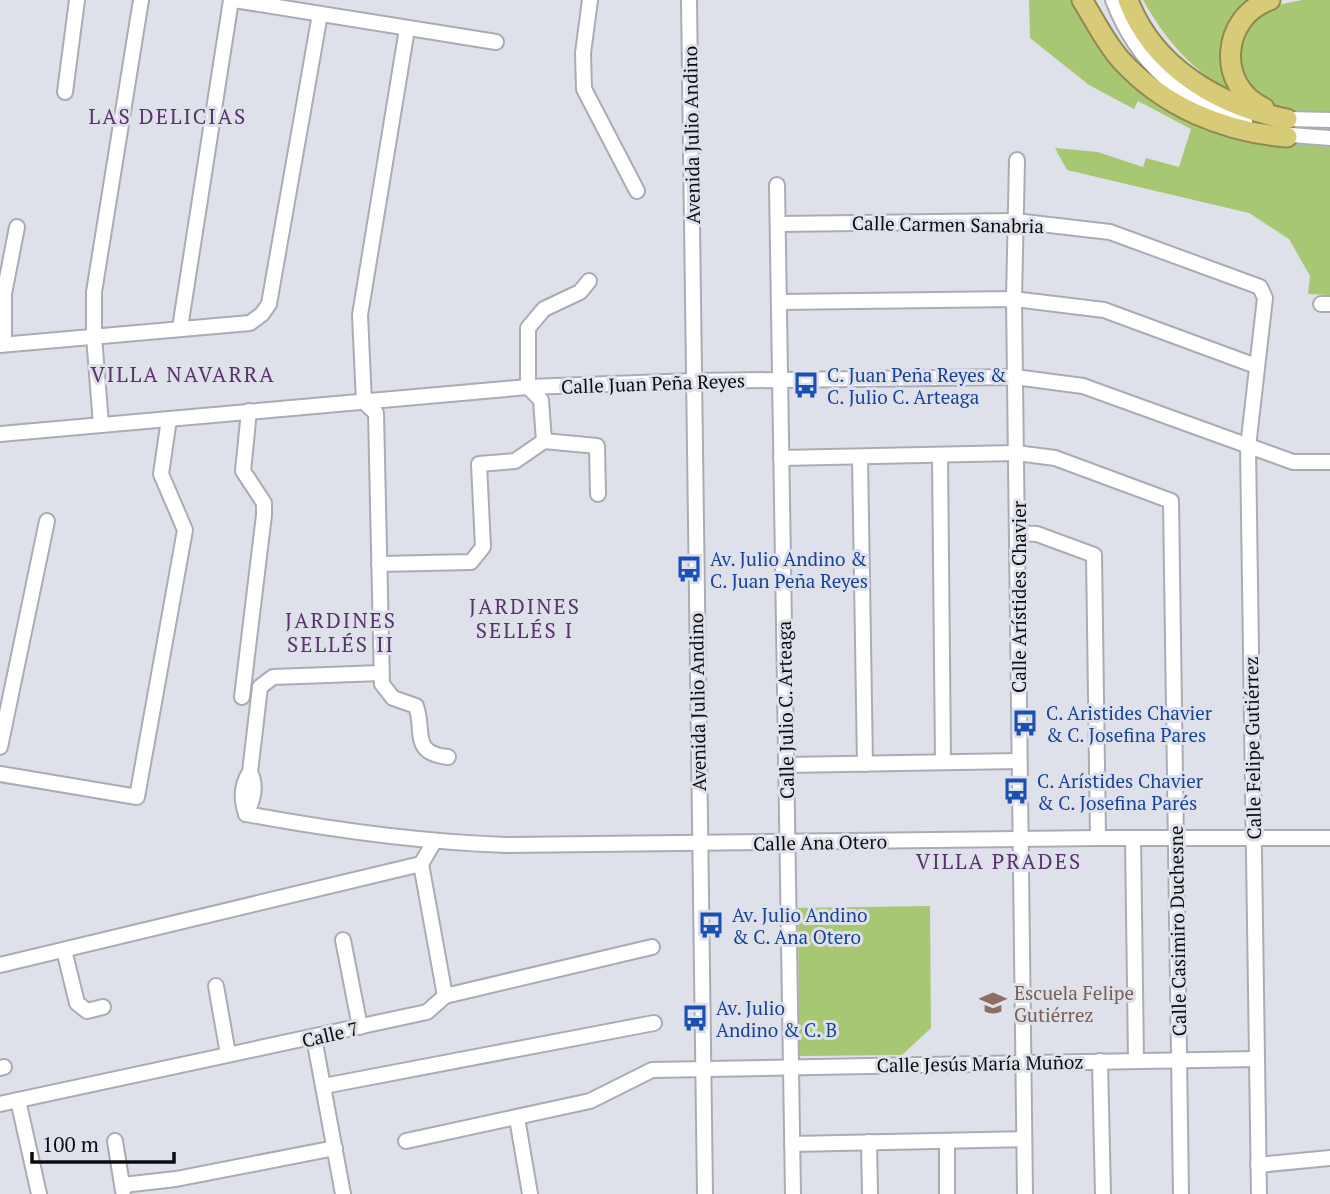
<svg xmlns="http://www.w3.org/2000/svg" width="1330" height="1194" font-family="'PT Serif',serif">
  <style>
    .green { fill: #a7c772 }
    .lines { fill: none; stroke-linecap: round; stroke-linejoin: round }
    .minor-casing { stroke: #aaacb5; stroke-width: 18 }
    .highway-casing { stroke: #918853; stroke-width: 23 }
    .minor { stroke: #fff; stroke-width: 14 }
    .highway { stroke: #d8cb77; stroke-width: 19 }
    .labels { text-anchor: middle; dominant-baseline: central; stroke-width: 6; stroke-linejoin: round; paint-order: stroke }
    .street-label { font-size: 19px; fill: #0c0c0f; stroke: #dfe1ea }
    .transit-label { font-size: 19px; fill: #164399; stroke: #dfe1ea; text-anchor: start }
    .education-label { font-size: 19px; fill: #785e54; stroke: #dfe1ea; text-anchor: start }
    .neighbourhood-label { font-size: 21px; letter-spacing: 2px; fill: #59336b; stroke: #dfe1ea }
  </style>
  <rect width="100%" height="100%" fill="#dfe1ea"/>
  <!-- green -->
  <g class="green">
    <polygon points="1029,0 1078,0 1115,59 1260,141 1330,147 1330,295 1308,294 1310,276 1289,239 1249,213 1067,170 1055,148 1098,152 1143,167 1146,158 1179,167 1191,129 1138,101 1134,109 1089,85 1030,38"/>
    <path d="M1143,0H1263L1238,22L1237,96C1193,71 1168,44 1143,0Z"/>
    <path d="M1302,0H1330V111C1309,115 1279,112 1261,99C1226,75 1238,20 1275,6C1284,3 1294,2 1302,0Z"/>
    <polygon points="930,906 931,1028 902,1055 799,1056 798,908"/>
  </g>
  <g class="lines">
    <!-- minor casing -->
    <g class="minor-casing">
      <g id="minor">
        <polyline points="234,0 496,42"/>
        <polyline points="590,0 583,53 584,89 637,191"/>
        <polyline points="689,0 705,1194"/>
        <path d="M1113,0C1139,67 1180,98 1245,122"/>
        <path d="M407,29L360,315L364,402L376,413L382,684L393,698L416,706C425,731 410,753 448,757"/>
        <polyline points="65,92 77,0"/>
        <polyline points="1287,119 1330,120"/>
        <polyline points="1278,134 1330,138"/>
        <polyline points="1017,160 1014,299 1025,1194"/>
        <polyline points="777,185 793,1194"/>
        <polyline points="778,224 1015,221 1110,232 1260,287 1265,298 1248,447 1259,1194"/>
        <polyline points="779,302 1014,299 1104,310 1256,366"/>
        <polyline points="1321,304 1330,304"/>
        <polyline points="180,328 231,0"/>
        <polyline points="4,344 4,294 17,227"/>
        <polyline points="0,345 250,323 262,314 269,304 320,14"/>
        <polyline points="101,425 94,336 94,292 141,0"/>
        <polyline points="0,434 528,387 693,381 1015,377 1083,386 1293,462 1330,462"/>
        <polyline points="544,441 597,446 598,494"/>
        <polyline points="940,456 943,762"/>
        <polyline points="860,457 865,764"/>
        <polyline points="781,458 1016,453 1055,458 1171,501 1181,1194"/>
        <polyline points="1017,533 1037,534 1094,555 1098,838"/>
        <polyline points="379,564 471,562 483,547 479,464 515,461 544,441 541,400 528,387 528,328 544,309 580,292 589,281"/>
        <polyline points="242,697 264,515 264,503 243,471 249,411"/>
        <polyline points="0,747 47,521"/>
        <polyline points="786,765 1019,761"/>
        <polyline points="0,774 137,797 185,530 161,474 169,419"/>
        <path d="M246,814C332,830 417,842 506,845L1098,838H1330"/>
        <path d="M246,814C241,799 241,785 250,772L260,687L273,677L381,673"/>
        <path d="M246,814C253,801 257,786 250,772"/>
        <polyline points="1133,838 1136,1060"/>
        <polyline points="421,864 445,996"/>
        <polyline points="343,940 360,1027"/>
        <polyline points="64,950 77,1003 87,1011 103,1007"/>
        <polyline points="0,965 421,864 434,842"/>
        <polyline points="216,986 228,1054"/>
        <polyline points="314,1038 343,1194"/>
        <polyline points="1100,1061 1103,1194"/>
        <polyline points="0,1068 4,1067"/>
        <polyline points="324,1086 654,1023"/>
        <polyline points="18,1100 39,1194"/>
        <polyline points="0,1104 427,1012 445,996 652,947"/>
        <polyline points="517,1118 530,1194"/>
        <polyline points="115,1141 123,1191"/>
        <polyline points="406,1141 590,1101 652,1070 1256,1059"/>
        <polyline points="947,1141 947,1194"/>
        <polyline points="869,1142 870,1194"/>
        <polyline points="792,1144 1024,1139"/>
        <polyline points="1258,1165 1330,1158"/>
        <polyline points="123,1185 176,1179 335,1148"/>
      </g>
    </g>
    <!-- highway casing -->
    <g class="highway-casing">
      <g id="highway">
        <path d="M1082,0C1094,19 1105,42 1120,59C1163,107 1224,132 1287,137"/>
        <path d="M1128,0C1153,67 1219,106 1287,119"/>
        <path d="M1264,108C1216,86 1221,17 1270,0"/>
      </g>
    </g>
    <!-- minor -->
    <use href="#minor" class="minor"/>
    <!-- highway -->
    <use href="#highway" class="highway"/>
  </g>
  <!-- icons -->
  <defs>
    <g id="bus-bare" transform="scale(2.1)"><path d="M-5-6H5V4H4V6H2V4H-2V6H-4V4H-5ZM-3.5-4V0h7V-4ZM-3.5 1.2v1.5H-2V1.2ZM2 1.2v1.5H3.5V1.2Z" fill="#1a4fb4" stroke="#dfe1ea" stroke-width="2.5" paint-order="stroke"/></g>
    <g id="school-bare" transform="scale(2.1)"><path d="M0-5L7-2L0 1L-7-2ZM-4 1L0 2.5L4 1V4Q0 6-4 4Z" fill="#8d6e63" stroke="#dfe1ea" stroke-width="2.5" paint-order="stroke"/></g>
  </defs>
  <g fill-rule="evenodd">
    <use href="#bus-bare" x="806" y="385"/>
    <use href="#bus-bare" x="689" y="569"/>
    <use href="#bus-bare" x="1025" y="723"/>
    <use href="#bus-bare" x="1016" y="791"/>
    <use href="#bus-bare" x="711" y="925"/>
    <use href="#school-bare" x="993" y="1003"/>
    <use href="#bus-bare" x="695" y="1018"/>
  </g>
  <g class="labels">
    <!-- street labels -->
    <g class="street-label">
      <text transform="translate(691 135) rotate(-91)">Avenida Julio Andino</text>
      <text transform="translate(948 224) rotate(1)">Calle Carmen Sanabria</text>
      <text transform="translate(653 383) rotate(-2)">Calle Juan Peña Reyes</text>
      <text transform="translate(1018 597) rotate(-90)">Calle Arístides Chavier</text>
      <text transform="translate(697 702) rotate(-91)">Avenida Julio Andino</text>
      <text transform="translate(785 710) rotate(-91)">Calle Julio C. Arteaga</text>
      <text transform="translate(1252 748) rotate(-91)">Calle Felipe Gutiérrez</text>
      <text transform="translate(820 842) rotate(-1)">Calle Ana Otero</text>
      <text transform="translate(1177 931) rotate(-91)">Calle Casimiro Duchesne</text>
      <text transform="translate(330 1034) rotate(-13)">Calle 7</text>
      <text transform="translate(980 1063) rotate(-1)">Calle Jesús María Muñoz</text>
    </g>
    <!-- transit labels -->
    <g class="transit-label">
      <text x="827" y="374">C. Juan Peña Reyes &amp;<tspan x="827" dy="22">C. Julio C. Arteaga</tspan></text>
      <text x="710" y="558">Av. Julio Andino &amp;<tspan x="710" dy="22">C. Juan Peña Reyes</tspan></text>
      <text x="1046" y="712">C. Aristides Chavier<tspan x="1046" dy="22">&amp; C. Josefina Pares</tspan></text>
      <text x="1037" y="780">C. Arístides Chavier<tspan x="1037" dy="22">&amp; C. Josefina Parés</tspan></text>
      <text x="732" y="914">Av. Julio Andino<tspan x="732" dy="22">&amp; C. Ana Otero</tspan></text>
      <text x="716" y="1007">Av. Julio<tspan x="716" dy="22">Andino &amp; C. B</tspan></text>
    </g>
    <!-- education labels -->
    <g class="education-label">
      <text x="1014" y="992">Escuela Felipe<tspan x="1014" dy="22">Gutiérrez</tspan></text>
    </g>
    <!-- neighbourhood labels -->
    <g class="neighbourhood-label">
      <text x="168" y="116">LAS DELICIAS</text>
      <text x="183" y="374">VILLA NAVARRA</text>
      <text x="525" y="606">JARDINES<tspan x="525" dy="24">SELLÉS I</tspan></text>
      <text x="341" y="620">JARDINES<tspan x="341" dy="24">SELLÉS II</tspan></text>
      <text x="999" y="861">VILLA PRADES</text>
    </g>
  </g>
  <!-- scale -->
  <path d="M32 1152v10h142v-10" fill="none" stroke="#0c0c0f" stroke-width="3.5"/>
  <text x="42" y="1152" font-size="21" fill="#0c0c0f" stroke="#dfe1ea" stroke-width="5" paint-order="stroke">100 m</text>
</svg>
